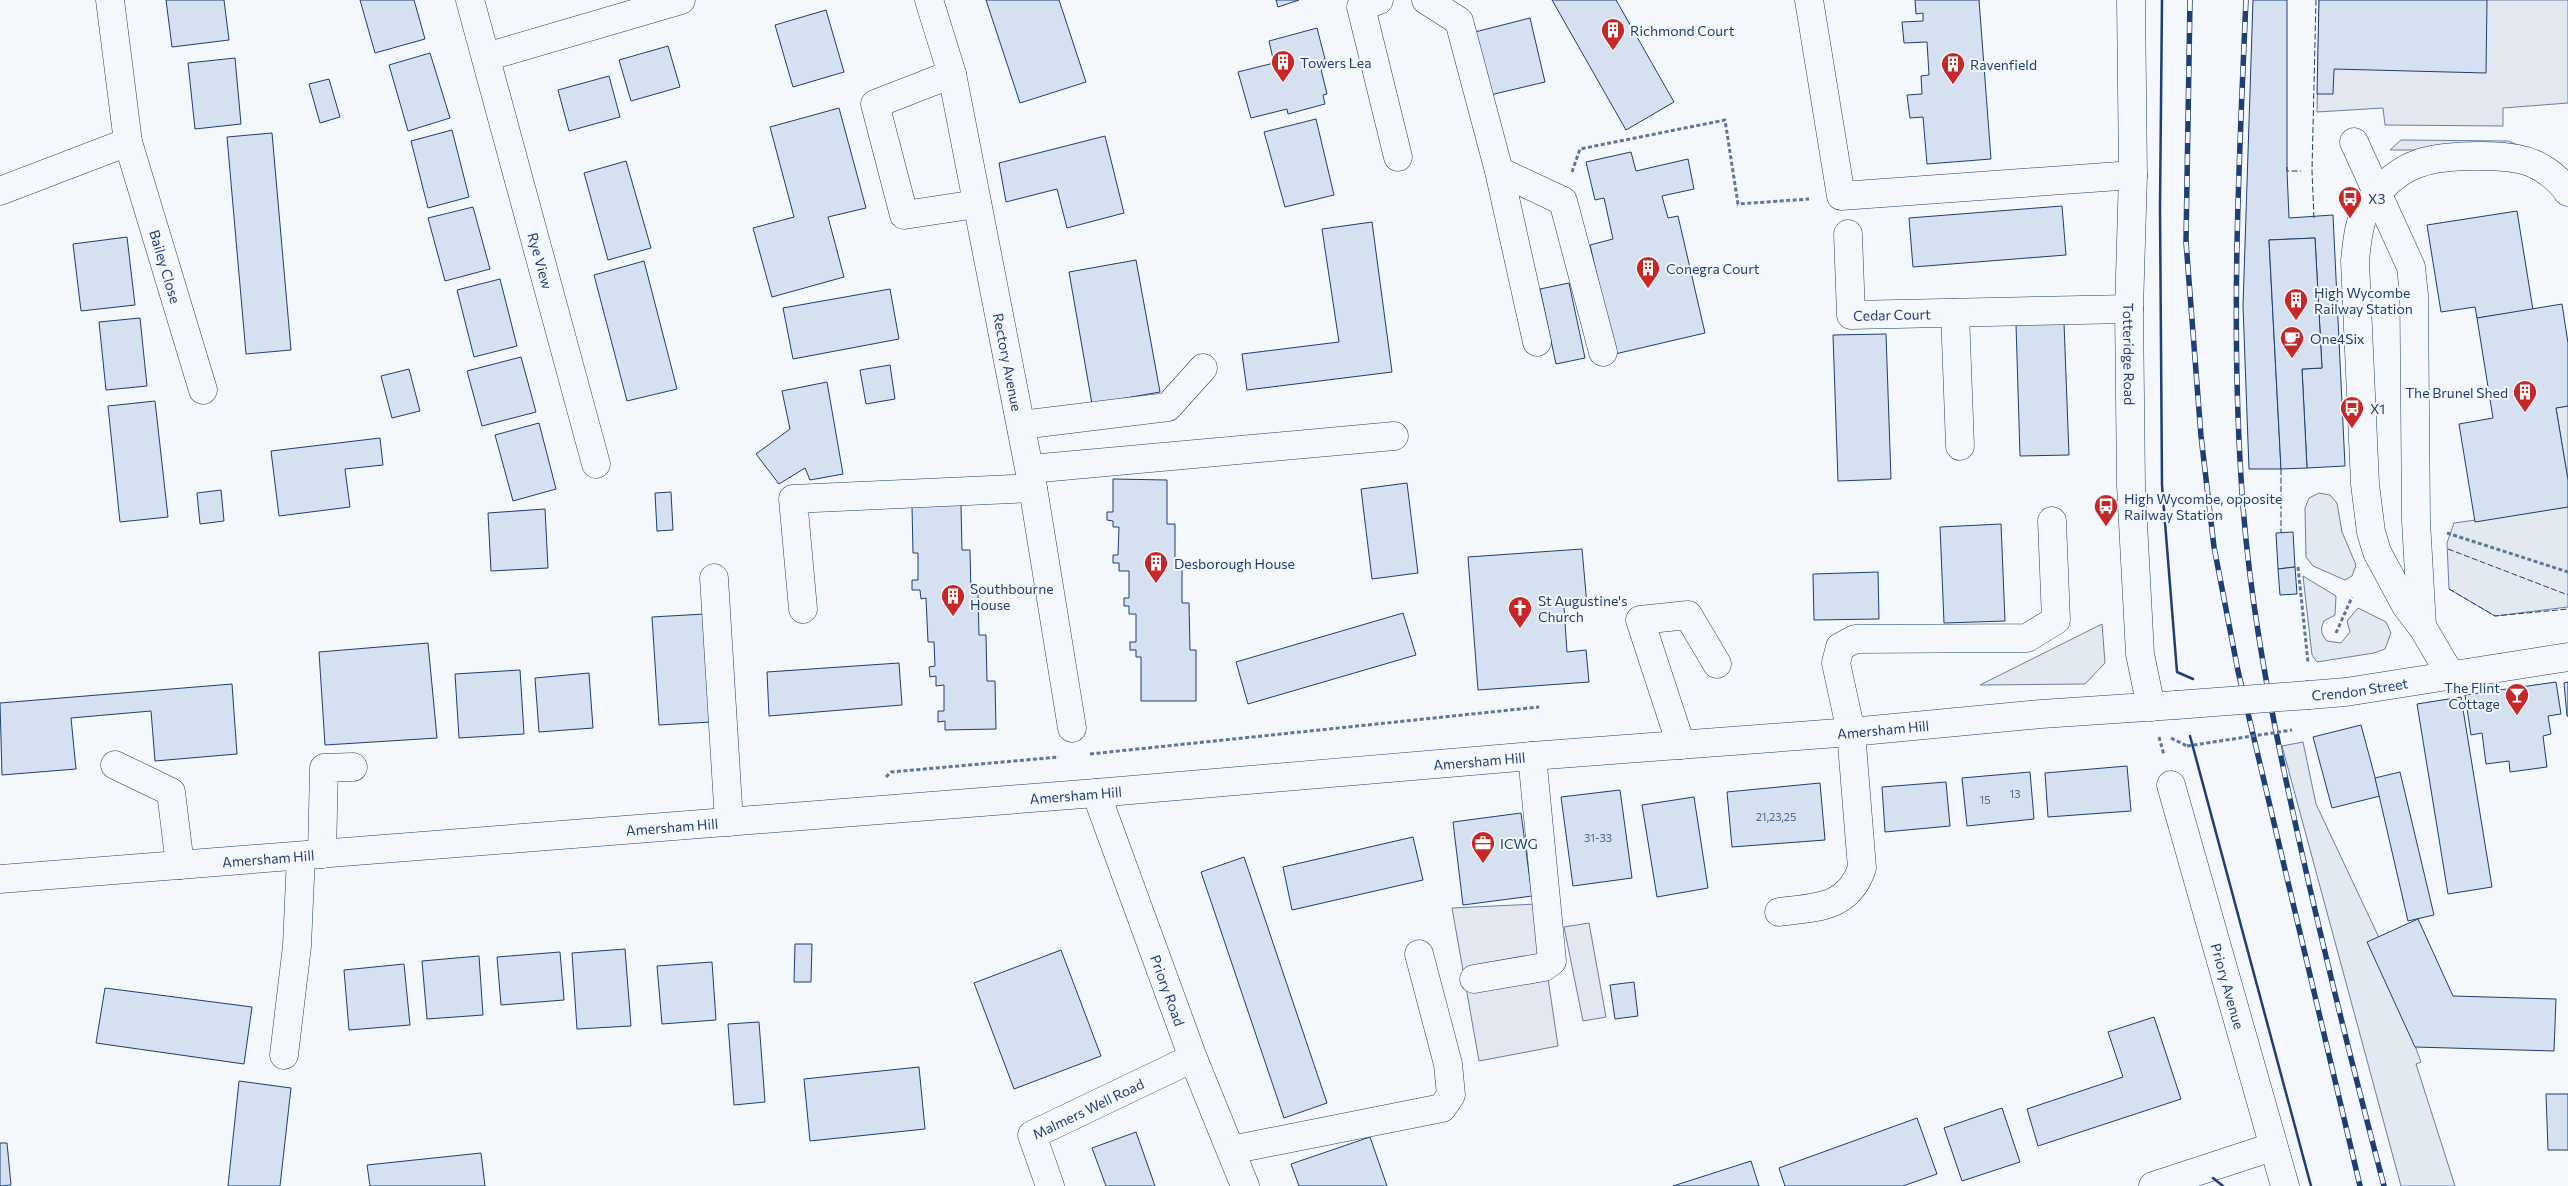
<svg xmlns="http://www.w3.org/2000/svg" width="2568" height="1186" font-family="Commissioner,sans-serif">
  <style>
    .green { fill: #e3e9f0; stroke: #687fa3 }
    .parking { fill: #e3e8f0; stroke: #687fa3 }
    .building { fill: #d5e0f0; stroke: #1d3f73 }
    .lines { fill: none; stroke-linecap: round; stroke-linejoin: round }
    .minor-casing { stroke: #1d3f73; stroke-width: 29 }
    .major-casing { stroke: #1d3f73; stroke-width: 29 }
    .path { stroke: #5e769c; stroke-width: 3; stroke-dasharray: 4 2.5; stroke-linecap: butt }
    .minor { stroke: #f4f7fb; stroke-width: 28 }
    .major { stroke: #f4f7fb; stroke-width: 28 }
    .rail-casing { stroke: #1d3f73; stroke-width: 5.5 }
    .rail { stroke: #f4f7fb; stroke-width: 4; stroke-dasharray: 11; stroke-linecap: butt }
    .major-bridge-casing { stroke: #1d3f73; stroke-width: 29; stroke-linecap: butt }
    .path-bridge { stroke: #5e769c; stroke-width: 3; stroke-dasharray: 4 2.5; stroke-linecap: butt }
    .major-bridge { stroke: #f4f7fb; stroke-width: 28 }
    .fence { stroke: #1d3f73; stroke-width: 1; stroke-dasharray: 6 2.5; stroke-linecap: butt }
    .wall { stroke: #1d3f73; stroke-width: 2.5 }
    .labels { text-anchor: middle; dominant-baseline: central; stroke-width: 4; stroke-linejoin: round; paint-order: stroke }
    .number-label { font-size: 11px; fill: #4b6792 }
    .poi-label { font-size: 14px; fill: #1d3f73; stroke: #f4f7fb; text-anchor: start }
    .street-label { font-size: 14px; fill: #1d3f73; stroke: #f4f7fb }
  </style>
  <rect width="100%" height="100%" fill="#f4f7fb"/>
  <!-- green -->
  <g class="green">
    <polygon points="2568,406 2568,480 2556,408"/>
    <polygon points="2319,493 2330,495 2337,503 2342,532 2356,565 2352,576 2345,580 2313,566 2306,557 2305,508 2309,498"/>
    <polygon points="2568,507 2568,607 2495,616 2449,589 2447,543 2454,523"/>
    <path d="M2303,576L2336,596L2335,615L2324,621C2320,629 2321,634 2327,641L2341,643L2350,632L2347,621L2358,608L2386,622L2391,633L2385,649L2374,653L2317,662L2312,655Z"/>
    <polygon points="2102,624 2105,663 2085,684 1980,685"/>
    <polygon points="2303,742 2316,804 2382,944 2381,954 2421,1062 2416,1064 2455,1186 2401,1186 2282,746"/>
  </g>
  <!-- parking -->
  <g class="parking">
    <polygon points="2319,0 2568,0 2568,103 2503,108 2503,126 2385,125 2383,108 2317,112"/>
    <polygon points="2401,140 2508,141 2530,150 2390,150"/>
    <polygon points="1537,904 1558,1046 1479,1061 1452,908"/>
    <polygon points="1589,923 1606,1017 1583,1021 1564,927"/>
  </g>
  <!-- building -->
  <g class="building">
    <polygon points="166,0 224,0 229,40 172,47"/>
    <polygon points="360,0 414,0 425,39 375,53"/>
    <polygon points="986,0 1059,0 1086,82 1020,103"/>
    <polygon points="1276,0 1299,0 1278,7"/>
    <polygon points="1552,0 1616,0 1674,102 1626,130"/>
    <polygon points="1915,0 1979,0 1991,159 1927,164 1923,117 1910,118 1907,95 1922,94 1921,76 1929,75 1927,42 1904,43 1902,22 1923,21 1923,13 1916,14"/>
    <polygon points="2253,0 2287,0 2287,171 2289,218 2333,215 2345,466 2307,468 2302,369 2322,368 2315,238 2269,240 2281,469 2249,469 2243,306"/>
    <polygon points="2319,0 2487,0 2486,73 2334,69 2333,94 2317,94"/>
    <polygon points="826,10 844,72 793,87 775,25"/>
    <polygon points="1530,18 1545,82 1490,95 1475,32"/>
    <polygon points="1317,28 1325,59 1319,61 1327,94 1323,95 1325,104 1288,114 1287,109 1251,118 1238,72 1274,63 1269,41"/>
    <polygon points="668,46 680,87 631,101 619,60"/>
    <polygon points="430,53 450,118 408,131 389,65"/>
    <polygon points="235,58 241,124 195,129 188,63"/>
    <polygon points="609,76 620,117 569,131 558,90"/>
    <polygon points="329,79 340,117 320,123 309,84"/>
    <polygon points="839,108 866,208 828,217 844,277 772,297 753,228 794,217 770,127"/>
    <polygon points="1316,119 1334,195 1285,207 1264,132"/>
    <polygon points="452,130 469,197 428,208 411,141"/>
    <polygon points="272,133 291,350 246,354 227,137"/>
    <polygon points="1105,136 1124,213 1067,228 1057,189 1006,202 999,163"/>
    <polygon points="1631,152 1636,171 1688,159 1694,189 1662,196 1668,218 1678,216 1705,333 1615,354 1590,245 1613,239 1604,198 1595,200 1586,162"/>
    <polygon points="626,161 651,248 608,260 584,173"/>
    <polygon points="2062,206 2066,255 1913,267 1909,218"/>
    <polygon points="473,207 490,269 445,281 428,218"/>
    <polygon points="2517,211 2533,310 2477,318 2475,307 2441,312 2427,225"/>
    <polygon points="1372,222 1392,372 1247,390 1242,354 1339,342 1322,229"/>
    <polygon points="127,237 135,305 81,311 73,244"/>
    <polygon points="2315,238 2322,368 2302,369 2307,468 2281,469 2269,240"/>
    <polygon points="1136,260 1160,392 1092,404 1069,272"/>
    <polygon points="644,261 677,389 627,401 594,275"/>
    <polygon points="500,279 517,346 474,357 457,290"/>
    <polygon points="1569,283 1585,358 1556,364 1540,289"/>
    <polygon points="890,289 899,339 793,359 783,308"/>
    <polygon points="2562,304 2568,343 2568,406 2556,408 2568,480 2568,507 2475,522 2459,424 2493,418 2477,318"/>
    <polygon points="140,318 147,386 106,390 99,322"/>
    <polygon points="2064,323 2069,455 2020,456 2016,324"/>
    <polygon points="1886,334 1891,479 1838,481 1833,335"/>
    <polygon points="521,357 536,412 482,426 467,371"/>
    <polygon points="890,365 895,399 866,404 860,370"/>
    <polygon points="409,369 420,411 392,418 381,376"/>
    <polygon points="827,382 843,474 810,480 805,468 779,484 756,454 790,429 782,391"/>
    <polygon points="155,401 168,517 120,522 108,406"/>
    <polygon points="539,423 556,489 513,501 495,435"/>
    <polygon points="380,438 383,465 345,469 350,507 279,516 271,451"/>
    <polygon points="1113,479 1167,480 1167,524 1175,524 1175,569 1182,569 1182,603 1189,603 1190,650 1196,650 1196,701 1141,701 1141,657 1136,657 1136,650 1130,650 1130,642 1136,642 1136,614 1129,614 1129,606 1124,606 1124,598 1129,598 1129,571 1119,571 1119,563 1113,563 1113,555 1118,555 1119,527 1113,527 1113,521 1107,520 1107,512 1113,512"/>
    <polygon points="1407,483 1418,573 1372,579 1361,489"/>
    <polygon points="221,490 224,521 200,524 197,493"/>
    <polygon points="671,492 673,530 657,531 655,493"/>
    <polygon points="961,505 962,550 970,550 971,593 978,593 979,635 986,635 987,681 995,681 996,729 945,730 945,721 938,722 938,711 944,711 944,685 936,686 936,676 930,677 929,667 935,666 934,642 928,642 926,598 921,599 920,590 912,590 912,580 918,580 918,553 913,553 912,506"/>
    <polygon points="545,509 548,568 491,571 488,513"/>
    <polygon points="2001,524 2005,621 1944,623 1940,527"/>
    <polygon points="2293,532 2295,567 2278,569 2276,533"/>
    <polygon points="1582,549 1587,605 1564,607 1567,652 1586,650 1589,682 1478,690 1468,557"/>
    <polygon points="2295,567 2297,594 2280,595 2278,569"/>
    <polygon points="1878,572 1879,619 1814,620 1813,574"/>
    <polygon points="1403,613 1416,655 1248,704 1236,662"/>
    <polygon points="704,614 711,722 659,725 652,617"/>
    <polygon points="428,643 437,738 325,745 319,652"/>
    <polygon points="899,663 902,705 769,716 767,672"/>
    <polygon points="520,670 524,734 459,738 455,674"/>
    <polygon points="589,673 593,728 539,732 535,678"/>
    <polygon points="2556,682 2561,714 2548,716 2551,734 2543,736 2547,767 2510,772 2509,761 2486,764 2482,733 2471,735 2465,695"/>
    <polygon points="2568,682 2568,716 2567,716 2564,683"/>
    <polygon points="232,684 237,754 155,761 151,711 71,718 76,769 2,775 0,703"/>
    <polygon points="2461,697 2492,887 2448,894 2417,704"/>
    <polygon points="2361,725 2380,796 2332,808 2313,737"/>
    <polygon points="2127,766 2131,811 2048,817 2045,773"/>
    <polygon points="2030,772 2034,819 1967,826 1962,778"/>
    <polygon points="2400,772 2434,915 2408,921 2375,778"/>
    <polygon points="1946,782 1950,826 1885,832 1882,787"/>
    <polygon points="1820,783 1825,840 1732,847 1727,792"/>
    <polygon points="1620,790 1632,878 1573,886 1561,797"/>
    <polygon points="1694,797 1708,888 1657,897 1642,805"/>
    <polygon points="1521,813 1532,896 1463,905 1453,822"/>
    <polygon points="1413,837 1423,880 1292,910 1283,867"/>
    <polygon points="1244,857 1327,1103 1284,1118 1201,872"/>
    <polygon points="2418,919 2453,996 2556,999 2554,1051 2415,1047 2367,942"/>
    <polygon points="795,944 812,944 811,982 794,982"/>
    <polygon points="625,949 631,1026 577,1029 572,953"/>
    <polygon points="1061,950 1101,1056 1014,1089 974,983"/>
    <polygon points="560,952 564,1000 501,1005 497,957"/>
    <polygon points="479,956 483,1015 427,1019 422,961"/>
    <polygon points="712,962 716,1020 662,1024 657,966"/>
    <polygon points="404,964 410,1025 349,1030 344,970"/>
    <polygon points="1634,982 1638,1016 1615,1019 1610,985"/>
    <polygon points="105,988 252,1007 244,1064 96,1043"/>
    <polygon points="2154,1017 2181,1099 2038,1146 2027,1109 2123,1077 2108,1032"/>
    <polygon points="759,1022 765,1102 734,1105 728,1024"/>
    <polygon points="919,1067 925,1129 810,1141 804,1079"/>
    <polygon points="239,1081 291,1088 280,1186 228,1186"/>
    <polygon points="2546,1094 2568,1094 2568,1150 2548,1150"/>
    <polygon points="2002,1108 2020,1162 1962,1181 1944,1128"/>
    <polygon points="1917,1118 1937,1174 1903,1186 1785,1186 1779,1168"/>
    <polygon points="1136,1132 1155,1186 1106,1186 1092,1148"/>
    <polygon points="1370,1137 1387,1186 1299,1186 1291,1164"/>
    <polygon points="0,1143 7,1143 11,1185 0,1186"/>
    <polygon points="481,1153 485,1186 370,1186 367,1165"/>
    <polygon points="1751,1161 1759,1186 1673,1186"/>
  </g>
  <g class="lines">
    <!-- minor casing -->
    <g class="minor-casing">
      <g id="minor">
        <path id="s1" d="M470,0L596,464"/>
        <path id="s2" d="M929,0L952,74L1034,494L1072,728"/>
        <polyline points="1379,0 1361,7 1398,157"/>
        <polyline points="1426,0 1459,21 1499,171 1537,342"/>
        <polyline points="1809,0 1841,196 2133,175"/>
        <path id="s3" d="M2131,0L2133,175L2129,309L2131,485L2140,654L2151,707"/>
        <polyline points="486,57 681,0"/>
        <polyline points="952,74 875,104 904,215 977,204"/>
        <path id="s4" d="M128,142L203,390"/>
        <polyline points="2354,142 2411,267 2414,295 2416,521 2422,626"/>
        <polyline points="1499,171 1563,201 1603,352"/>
        <polyline points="0,191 128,142 110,0"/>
        <path id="s5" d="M1848,234L1851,315L2129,309"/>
        <polyline points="1955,313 1960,446"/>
        <polyline points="1021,425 1168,407 1203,368"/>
        <polyline points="1030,469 1394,436"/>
        <polyline points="714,578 729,822"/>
        <polyline points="803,609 793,499 1033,488"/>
        <path d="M2450,674L2423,628L2406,606L2377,552L2371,532L2365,484L2355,261C2357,241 2359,216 2372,199C2384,184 2401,169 2420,163C2443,155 2494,154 2518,159C2537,162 2557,176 2568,192"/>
        <polyline points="1681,745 1640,620 1688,615 1717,664"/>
        <polyline points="115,765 171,792 180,865"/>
        <path id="s6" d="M2171,785L2285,1186"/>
        <path id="s7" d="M1096,793L1193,1058L1245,1186"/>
        <polyline points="322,854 324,768 353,767"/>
        <path d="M1779,912C1816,907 1848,909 1862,868L1851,732L1836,663L1840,647L1855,639L2027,638L2056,620L2052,521"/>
        <polyline points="1474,979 1544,967 1552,961 1532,756"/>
        <polyline points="284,1055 297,946 301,856"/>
        <polyline points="1231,1150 1442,1108 1451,1095 1448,1064 1419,954"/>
        <path id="s8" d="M1050,1186L1032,1135L1193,1058"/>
        <polyline points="2153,1186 2272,1147"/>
      </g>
    </g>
    <!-- major casing -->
    <g class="major-casing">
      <g id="major">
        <path id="s9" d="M2309,695L2346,692L2568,657"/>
        <path id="s10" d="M0,879L1096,793L1532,756L1851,732L2041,714L2176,705"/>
      </g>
    </g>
    <!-- path -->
    <g class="path">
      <polyline points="1572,172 1580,149 1725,120 1738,204 1809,199"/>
      <polyline points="2447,533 2568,572"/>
      <polyline points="2298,567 2308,662"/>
      <polyline points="2336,633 2352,597"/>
      <polyline points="2159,737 2164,755"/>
      <polyline points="2171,738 2187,746"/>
      <polyline points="1090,754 1539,707"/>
      <polyline points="886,777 891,772 1059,757"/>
    </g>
    <!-- minor -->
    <use href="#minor" class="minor"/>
    <!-- major -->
    <use href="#major" class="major"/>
    <!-- rail casing -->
    <g class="rail-casing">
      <g id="rail">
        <polyline points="2190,0 2186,242 2201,436 2214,547 2238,671 2360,1186"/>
        <path d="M2246,0C2239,159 2231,318 2241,477C2247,585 2267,693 2290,799C2318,929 2350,1057 2384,1186"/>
      </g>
    </g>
    <!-- rail -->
    <use href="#rail" class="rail"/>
    <!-- major-bridge casing -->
    <g class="major-bridge-casing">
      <polyline id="major-bridge" points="2176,705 2309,695"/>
    </g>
    <!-- path-bridge -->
    <polyline class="path-bridge" points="2187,746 2292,730"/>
    <!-- major-bridge -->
    <use href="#major-bridge" class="major-bridge"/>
    <!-- fence -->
    <g class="fence">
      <polyline points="2287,167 2287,171 2301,171"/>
      <polyline points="2314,218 2312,171 2316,0"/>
      <polyline points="2281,469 2281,533"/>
      <polyline points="2448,549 2568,595"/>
      <polyline points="2449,589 2495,616 2568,609"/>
    </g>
    <!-- wall -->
    <g class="wall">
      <polyline points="2162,0 2160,207 2162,485 2177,672 2193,679"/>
      <polyline points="2190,736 2311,1186"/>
      <polyline points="2213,1178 2223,1186"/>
    </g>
  </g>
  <!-- icons -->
  <defs>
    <g id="building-pin" transform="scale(1.25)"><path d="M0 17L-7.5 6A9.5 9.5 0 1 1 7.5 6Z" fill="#c62828" stroke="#f4f7fb"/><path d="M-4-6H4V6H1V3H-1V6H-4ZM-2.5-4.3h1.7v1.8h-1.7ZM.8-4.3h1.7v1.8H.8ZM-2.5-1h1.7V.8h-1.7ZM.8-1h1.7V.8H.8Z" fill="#fff"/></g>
    <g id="bus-pin" transform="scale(1.25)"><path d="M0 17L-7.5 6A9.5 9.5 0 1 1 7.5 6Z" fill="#c62828" stroke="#f4f7fb"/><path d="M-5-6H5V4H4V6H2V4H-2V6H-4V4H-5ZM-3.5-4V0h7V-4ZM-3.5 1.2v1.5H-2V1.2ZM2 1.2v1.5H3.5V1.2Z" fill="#fff"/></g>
    <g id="cafe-pin" transform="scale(1.25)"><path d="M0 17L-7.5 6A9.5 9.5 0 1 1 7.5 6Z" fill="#c62828" stroke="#f4f7fb"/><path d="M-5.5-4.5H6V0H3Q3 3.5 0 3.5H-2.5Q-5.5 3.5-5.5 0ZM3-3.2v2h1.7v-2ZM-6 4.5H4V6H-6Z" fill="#fff"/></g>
    <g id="church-pin" transform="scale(1.25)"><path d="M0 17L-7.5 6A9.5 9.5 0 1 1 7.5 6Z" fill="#c62828" stroke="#f4f7fb"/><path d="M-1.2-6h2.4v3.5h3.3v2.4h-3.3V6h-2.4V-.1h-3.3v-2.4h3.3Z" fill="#fff"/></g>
    <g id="bar-pin" transform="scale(1.25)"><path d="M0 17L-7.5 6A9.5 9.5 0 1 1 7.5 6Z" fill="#c62828" stroke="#f4f7fb"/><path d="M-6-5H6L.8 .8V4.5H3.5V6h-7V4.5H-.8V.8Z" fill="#fff"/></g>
    <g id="office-pin" transform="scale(1.25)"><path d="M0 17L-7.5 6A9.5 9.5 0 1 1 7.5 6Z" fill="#c62828" stroke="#f4f7fb"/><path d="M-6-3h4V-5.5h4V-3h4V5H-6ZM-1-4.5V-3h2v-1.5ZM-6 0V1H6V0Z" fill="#fff"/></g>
  </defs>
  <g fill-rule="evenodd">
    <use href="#building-pin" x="1613" y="30"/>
    <use href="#building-pin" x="1283" y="62"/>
    <use href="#building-pin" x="1953" y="64"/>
    <use href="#bus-pin" x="2350" y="198"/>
    <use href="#building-pin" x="1648" y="268"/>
    <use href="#building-pin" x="2296" y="300"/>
    <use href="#cafe-pin" x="2292" y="338"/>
    <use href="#building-pin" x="2525" y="392"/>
    <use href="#bus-pin" x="2352" y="408"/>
    <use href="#bus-pin" x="2106" y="506"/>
    <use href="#building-pin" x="1156" y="563"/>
    <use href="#building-pin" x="953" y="596"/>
    <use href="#church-pin" x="1520" y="608"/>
    <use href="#bar-pin" x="2517" y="695"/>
    <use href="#office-pin" x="1483" y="843"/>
  </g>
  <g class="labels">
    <!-- number labels -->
    <g class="number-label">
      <text x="2015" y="793">13</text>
      <text x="1985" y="799">15</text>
      <text x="1776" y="816">21,23,25</text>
      <text x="1598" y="837">31-33</text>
    </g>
    <!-- poi labels -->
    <g class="poi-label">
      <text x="1630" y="30">Richmond Court</text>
      <text x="1300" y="62">Towers Lea</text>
      <text x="1970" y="64">Ravenfield</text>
      <text x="2368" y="198">X3</text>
      <text x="1666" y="268">Conegra Court</text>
      <text x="2314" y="292">High Wycombe<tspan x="2314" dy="16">Railway Station</tspan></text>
      <text x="2310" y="338">One4Six</text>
      <text x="2508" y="392" text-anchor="end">The Brunel Shed</text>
      <text x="2370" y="408">X1</text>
      <text x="2124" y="498">High Wycombe, opposite<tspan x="2124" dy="16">Railway Station</tspan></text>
      <text x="1174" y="563">Desborough House</text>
      <text x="970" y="588">Southbourne<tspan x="970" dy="16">House</tspan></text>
      <text x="1538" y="600">St Augustine's<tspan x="1538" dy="16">Church</tspan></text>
      <text x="2500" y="687" text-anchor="end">The Flint<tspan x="2500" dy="16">Cottage</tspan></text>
      <text x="1500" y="843">ICWG</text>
    </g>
    <!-- street labels -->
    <g class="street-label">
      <text stroke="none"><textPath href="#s1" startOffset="270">Rye View</textPath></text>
      <text stroke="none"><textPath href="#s4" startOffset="130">Bailey Close</textPath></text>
      <text stroke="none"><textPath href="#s5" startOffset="122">Cedar Court</textPath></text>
      <text stroke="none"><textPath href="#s3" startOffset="354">Totteridge Road</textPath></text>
      <text stroke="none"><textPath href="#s2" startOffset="371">Rectory Avenue</textPath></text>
      <text stroke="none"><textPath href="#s9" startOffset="51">Crendon Street</textPath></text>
      <text stroke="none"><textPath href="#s10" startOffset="1889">Amersham Hill</textPath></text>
      <text stroke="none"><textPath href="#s10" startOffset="1484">Amersham Hill</textPath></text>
      <text stroke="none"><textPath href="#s10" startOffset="1079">Amersham Hill</textPath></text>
      <text stroke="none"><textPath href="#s10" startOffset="674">Amersham Hill</textPath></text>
      <text stroke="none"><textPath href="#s10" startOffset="269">Amersham Hill</textPath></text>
      <text stroke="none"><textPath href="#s6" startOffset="209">Priory Avenue</textPath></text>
      <text stroke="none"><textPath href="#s7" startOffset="210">Priory Road</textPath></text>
      <text stroke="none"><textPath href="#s8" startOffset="116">Malmers Well Road</textPath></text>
    </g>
  </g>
</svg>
